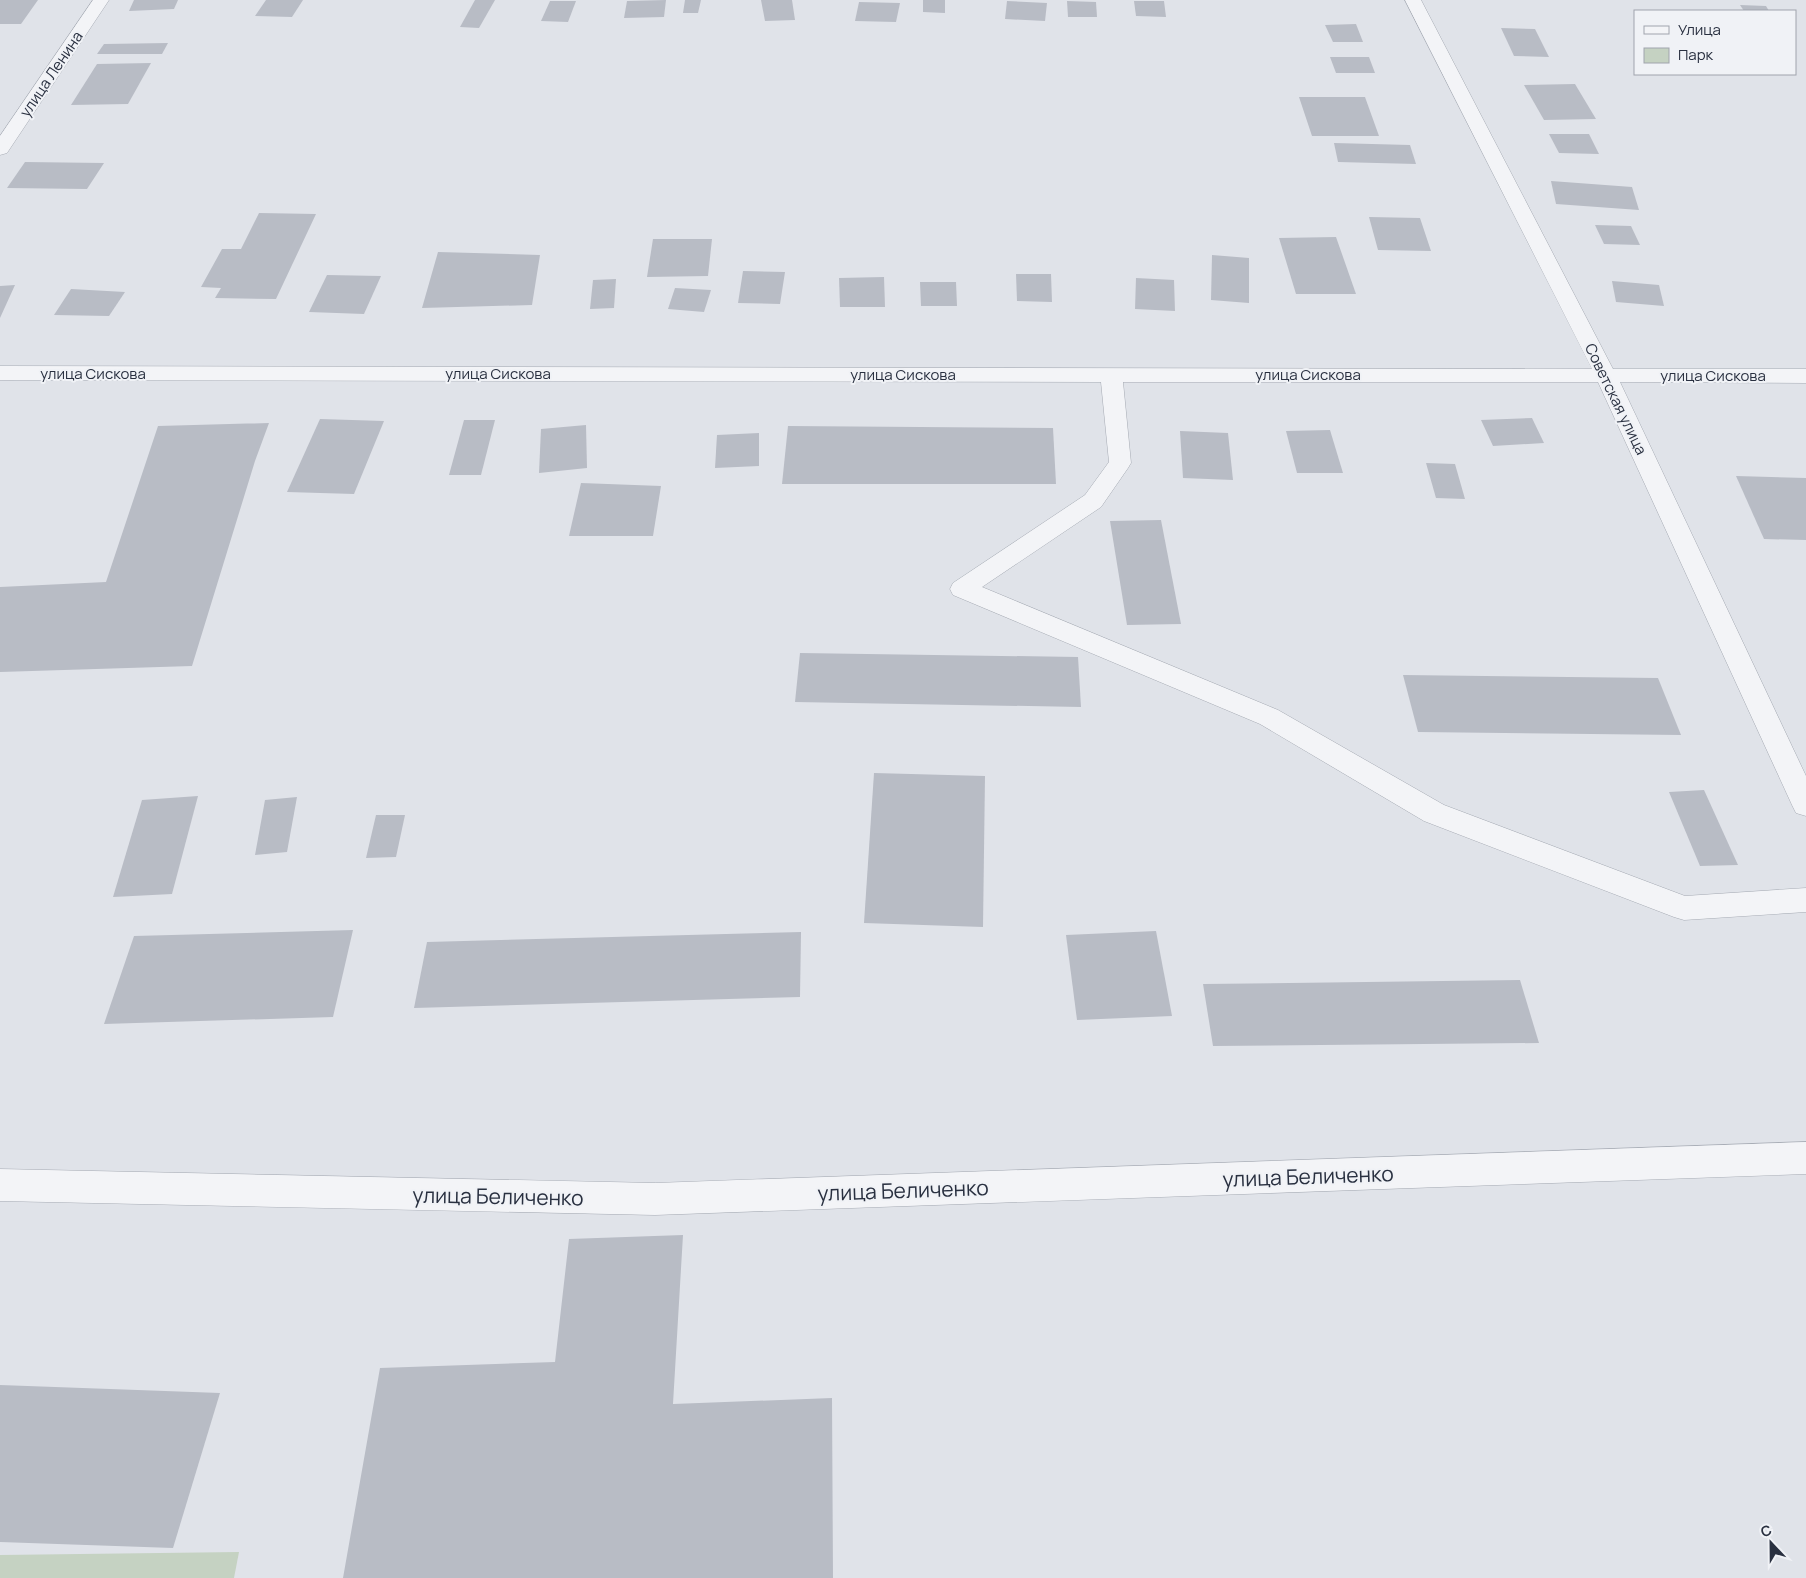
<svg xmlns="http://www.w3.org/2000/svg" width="1806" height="1578" font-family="Manrope,sans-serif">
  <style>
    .green { fill: #c5d2c2 }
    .building { fill: #b8bcc5 }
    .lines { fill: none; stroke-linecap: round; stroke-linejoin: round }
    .minor-casing { stroke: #a5aab3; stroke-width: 1 }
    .minor { fill: #f3f4f7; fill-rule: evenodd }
    .labels { text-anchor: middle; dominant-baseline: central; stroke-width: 4; stroke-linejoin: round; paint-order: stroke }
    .far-street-label { font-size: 15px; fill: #293040; stroke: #f0f2f6 }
    .near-street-label { font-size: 21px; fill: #293040; stroke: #f0f2f6 }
  </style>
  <rect width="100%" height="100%" fill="#e0e3e9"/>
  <!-- green -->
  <polygon class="green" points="239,1552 234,1578 0,1578 0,1555"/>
  <!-- building -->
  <g class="building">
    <polygon points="0,0 38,0 21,24 0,24"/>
    <polygon points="134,0 178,0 174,9 129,11"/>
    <polygon points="266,0 303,0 292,17 255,16"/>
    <polygon points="475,0 495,0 479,28 460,27"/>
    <polygon points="666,0 664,17 624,18 627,1"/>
    <polygon points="685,0 701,0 698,13 683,13"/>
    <polygon points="761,0 792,0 795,20 765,21"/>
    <polygon points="923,0 945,0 945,13 923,12"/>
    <polygon points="550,1 576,1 568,22 541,21"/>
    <polygon points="1007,1 1047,3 1045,21 1005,19"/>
    <polygon points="1067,1 1096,2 1097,17 1068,17"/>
    <polygon points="1134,1 1164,1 1166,17 1136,16"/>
    <polygon points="859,2 900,3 896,22 855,21"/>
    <polygon points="1740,5 1766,6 1769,11 1744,11"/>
    <polygon points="1356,24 1363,42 1333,42 1325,25"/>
    <polygon points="1501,28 1535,29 1549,57 1514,56"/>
    <polygon points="168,43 162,54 97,54 104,44"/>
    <polygon points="1330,57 1369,57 1375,73 1336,73"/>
    <polygon points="151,63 128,104 71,105 97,64"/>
    <polygon points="1575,84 1596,119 1544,120 1524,85"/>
    <polygon points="1299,97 1365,97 1379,136 1312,136"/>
    <polygon points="1549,134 1589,134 1599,154 1559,153"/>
    <polygon points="1334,143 1410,145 1416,164 1338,162"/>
    <polygon points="25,162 104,163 87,189 7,188"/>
    <polygon points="1551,181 1632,187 1639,210 1556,204"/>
    <polygon points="259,213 316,214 276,299 215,298 221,288 201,287 222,249 241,249"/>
    <polygon points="1369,217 1420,218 1431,251 1378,250"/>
    <polygon points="1595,225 1631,226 1640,245 1604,244"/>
    <polygon points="1336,237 1356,294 1296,294 1279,238"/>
    <polygon points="653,239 712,239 708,276 647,277"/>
    <polygon points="438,252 540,255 532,305 422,308"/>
    <polygon points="1212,255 1249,258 1249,303 1211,300"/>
    <polygon points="743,271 785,272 780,304 738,303"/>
    <polygon points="1016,274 1051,274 1052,302 1017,301"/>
    <polygon points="327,275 381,276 364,314 309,312"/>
    <polygon points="884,277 885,307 840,307 839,278"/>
    <polygon points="1136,278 1174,280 1175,311 1135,309"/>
    <polygon points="616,279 614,308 590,309 593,280"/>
    <polygon points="1612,281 1659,285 1664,306 1616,302"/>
    <polygon points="920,282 956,282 957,306 921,306"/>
    <polygon points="15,285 0,318 0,286"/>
    <polygon points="675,288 711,290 704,312 668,309"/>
    <polygon points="71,289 125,292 109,316 54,315"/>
    <polygon points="1532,418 1544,443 1493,446 1481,420"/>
    <polygon points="320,419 384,421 354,494 287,492"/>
    <polygon points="464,420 495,420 481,475 449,475"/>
    <polygon points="269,423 255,461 192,666 0,672 0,587 106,582 158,426"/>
    <polygon points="586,425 587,468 539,473 541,429"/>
    <polygon points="788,426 1053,428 1056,484 782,484"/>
    <polygon points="1330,430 1343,473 1297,473 1286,431"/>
    <polygon points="1180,431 1228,433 1233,480 1183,478"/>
    <polygon points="759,433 759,466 715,468 717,435"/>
    <polygon points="1426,463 1455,464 1465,499 1436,498"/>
    <polygon points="1736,476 1806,478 1806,540 1764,539"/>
    <polygon points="581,483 661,486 653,536 569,536"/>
    <polygon points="1161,520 1181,624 1127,625 1110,521"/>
    <polygon points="800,653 1078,657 1081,707 795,702"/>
    <polygon points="1403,675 1658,678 1681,735 1418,732"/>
    <polygon points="874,773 985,776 983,927 864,923"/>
    <polygon points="1704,790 1738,865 1700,866 1669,792"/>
    <polygon points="198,796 172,894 113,897 142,800"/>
    <polygon points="297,797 287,852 255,855 265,800"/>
    <polygon points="376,815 405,815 396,857 366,858"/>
    <polygon points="353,930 333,1017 104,1024 134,936"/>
    <polygon points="1156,931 1172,1016 1077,1020 1066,935"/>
    <polygon points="801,932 800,997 414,1008 427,942"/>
    <polygon points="1520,980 1539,1043 1213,1046 1203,984"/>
    <polygon points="683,1235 673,1404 832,1398 833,1578 343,1578 380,1368 555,1362 569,1239"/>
    <polygon points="0,1385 220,1393 173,1548 0,1542"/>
  </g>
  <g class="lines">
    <!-- minor casing -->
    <g class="minor-casing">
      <g id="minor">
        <polygon points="93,0 109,0 7,153 0,155 0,136"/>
        <polygon points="1405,0 1421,0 1613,369 1806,369 1806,383 1620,382 1806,776 1806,816 1796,813 1792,805 1598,382 1123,382 1131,463 1128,468 1101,507 982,587 1278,710 1444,805 1685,896 1806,888 1806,912 1684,920 1674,917 1424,821 1260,724 953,595 950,589 953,583 1085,495 1109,462 1101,382 0,380 0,366 1592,369"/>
        <polygon points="1806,1142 1806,1174 655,1215 0,1201 0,1169 655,1183"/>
      </g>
    </g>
    <!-- minor -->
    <use href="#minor" class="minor"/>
  </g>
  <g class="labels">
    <!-- far-street labels -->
    <g class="far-street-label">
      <text transform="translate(51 74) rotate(-56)">улица Ленина</text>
      <text x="93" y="373">улица Сискова</text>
      <text x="498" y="373">улица Сискова</text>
      <text x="903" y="374">улица Сискова</text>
      <text x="1308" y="374">улица Сискова</text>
      <text x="1713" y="375">улица Сискова</text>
      <text transform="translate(1616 399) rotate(64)">Советская улица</text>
    </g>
    <!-- near-street labels -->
    <g class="near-street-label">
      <text transform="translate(1308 1176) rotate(-2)">улица Беличенко</text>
      <text transform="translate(903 1190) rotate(-2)">улица Беличенко</text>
      <text transform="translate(498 1196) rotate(1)">улица Беличенко</text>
    </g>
  </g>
  <!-- legend -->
  <rect x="1634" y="10" width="162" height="65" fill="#f0f2f6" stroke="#a0a4ad"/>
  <rect x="1644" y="26" width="25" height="8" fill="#f3f4f7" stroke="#a0a4ad"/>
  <text x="1678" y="35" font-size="15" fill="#293040">Улица</text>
  <rect x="1644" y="48" width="25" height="15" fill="#c5d2c2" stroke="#a0a4ad"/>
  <text x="1678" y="60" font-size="15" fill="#293040">Парк</text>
  <!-- north arrow -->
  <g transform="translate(1771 1543) rotate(338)" stroke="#f0f2f6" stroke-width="4" paint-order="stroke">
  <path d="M0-4L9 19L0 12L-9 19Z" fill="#293040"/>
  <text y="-8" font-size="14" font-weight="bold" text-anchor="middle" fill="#293040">С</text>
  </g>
</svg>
